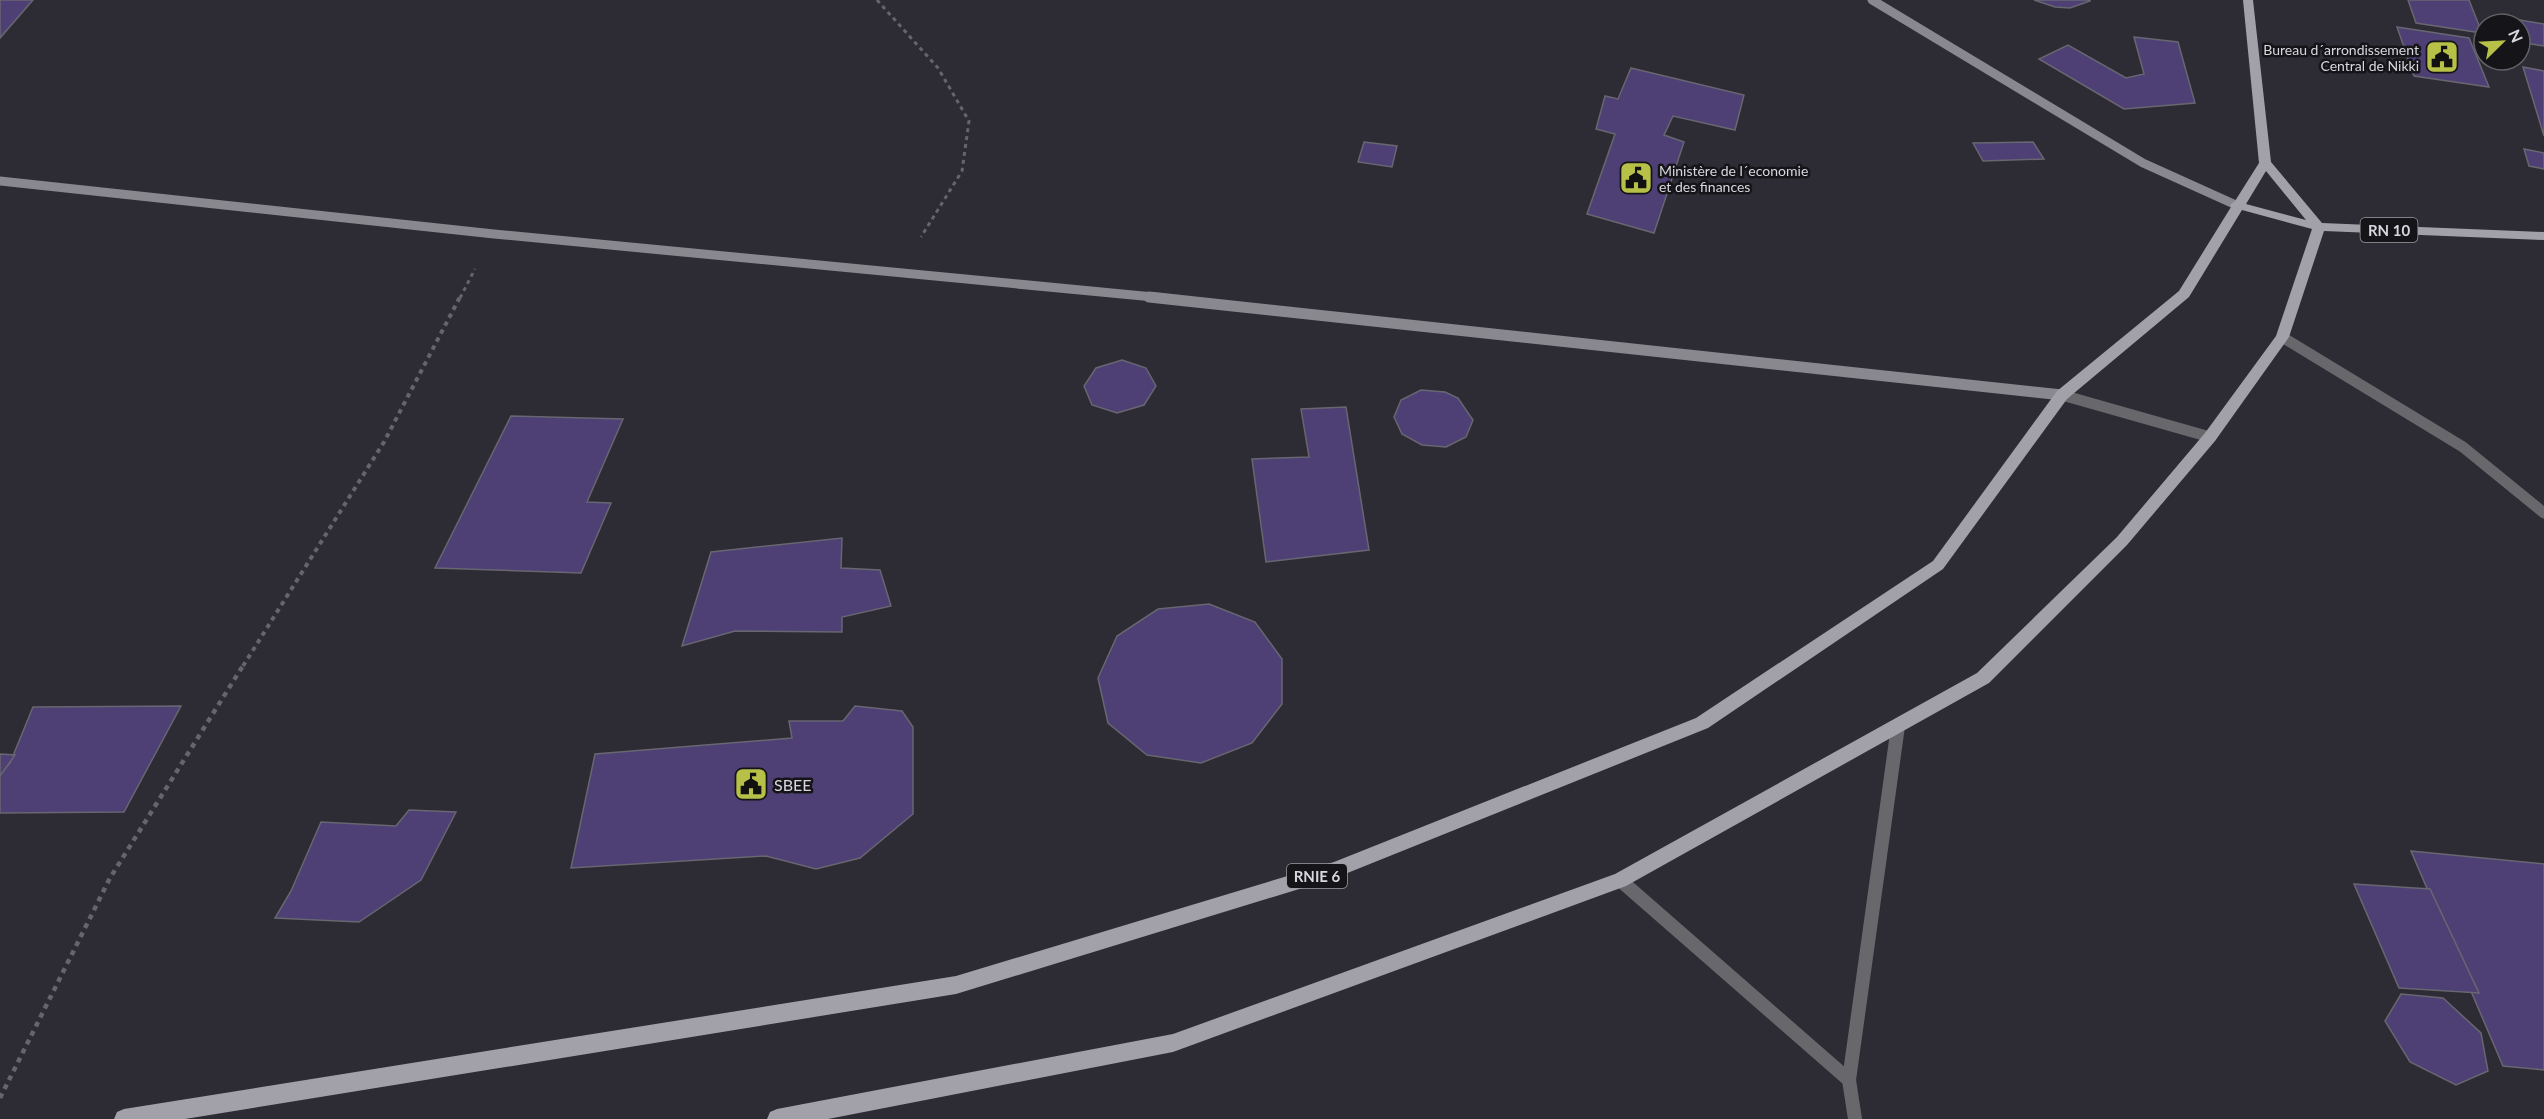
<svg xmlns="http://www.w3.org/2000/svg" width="2544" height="1119" font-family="Lato,sans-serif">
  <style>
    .building { fill: #4e4075; stroke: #686670; stroke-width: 1.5 }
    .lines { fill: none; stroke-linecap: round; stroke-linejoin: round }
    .path-far2 { stroke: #66656d; stroke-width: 3; stroke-dasharray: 4 4; stroke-linecap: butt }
    .path-far1 { stroke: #66656d; stroke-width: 4; stroke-dasharray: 4.5 4.5; stroke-linecap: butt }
    .path { stroke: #66656d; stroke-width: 4.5; stroke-dasharray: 5 5; stroke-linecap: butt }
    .street-far1 { stroke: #68676b; stroke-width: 11 }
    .street { stroke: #68676b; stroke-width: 14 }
    .secondary-far1 { stroke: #89888f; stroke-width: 9 }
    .secondary { stroke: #89888f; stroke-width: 11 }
    .primary { fill: #a2a1aa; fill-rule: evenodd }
    .labels { text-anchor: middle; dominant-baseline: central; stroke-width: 5; stroke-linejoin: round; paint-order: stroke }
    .far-poi-label { font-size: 14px; fill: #d8d7dd; stroke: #151418; text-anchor: end }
    .shield { fill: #151418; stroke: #9e9ca2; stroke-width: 1.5 }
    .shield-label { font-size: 15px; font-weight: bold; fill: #d8d7dd }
    .poi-label { font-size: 16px; fill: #d8d7dd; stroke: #151418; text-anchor: start }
  </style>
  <rect width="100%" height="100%" fill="#2d2b34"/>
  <!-- building -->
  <g class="building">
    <polygon points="0,0 33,0 0,38"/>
    <polygon points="2034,0 2090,0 2090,1 2070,8 2055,7"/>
    <polygon points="2408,0 2469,0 2482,33 2416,23"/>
    <polygon points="2508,18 2544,24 2544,46 2520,42 2520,24 2510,24"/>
    <polygon points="2397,27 2469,38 2489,87 2414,76"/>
    <polygon points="2134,37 2178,42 2195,103 2124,109 2039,59 2068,45 2126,78 2144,74"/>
    <polygon points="2523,67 2544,71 2544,136"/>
    <polygon points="1631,68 1744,95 1735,130 1673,116 1664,135 1684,142 1654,233 1587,214 1615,134 1596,129 1605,96 1618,99"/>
    <polygon points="1364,142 1397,146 1392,167 1358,162"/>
    <polygon points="2033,142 2044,159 1983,161 1973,143"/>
    <polygon points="2524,149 2544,153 2544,169 2529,166"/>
    <polygon points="1122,360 1146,368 1156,386 1144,405 1117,413 1092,405 1084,386 1096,368"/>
    <polygon points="1421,390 1445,392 1458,398 1473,420 1466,437 1446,447 1422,445 1402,434 1394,417 1401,400"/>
    <polygon points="1346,407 1369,550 1266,562 1252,459 1309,457 1301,409"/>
    <polygon points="511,416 623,419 587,502 611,503 581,573 435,568"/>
    <polygon points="842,538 841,568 880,570 891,606 842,617 842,632 735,631 682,646 711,552"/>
    <polygon points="1209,604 1255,622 1282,659 1282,704 1252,743 1201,763 1147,755 1108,723 1098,678 1117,636 1158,609"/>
    <polygon points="181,706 124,812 0,813 0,774 10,763 33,707"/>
    <polygon points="855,706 902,711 913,727 913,814 860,858 816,869 766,856 571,868 595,754 792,738 789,721 843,721"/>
    <polygon points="0,754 15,755 0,776"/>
    <polygon points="409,810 456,812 421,880 359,922 275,918 291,891 321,822 396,826"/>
    <polygon points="2411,851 2544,864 2544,1070 2503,1066"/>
    <polygon points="2354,884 2430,889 2479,993 2399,988"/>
    <polygon points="2401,994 2443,998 2481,1033 2488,1071 2456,1085 2410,1062 2385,1021"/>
  </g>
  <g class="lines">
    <!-- path-far2 -->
    <g class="path-far2">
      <polyline points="877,0 938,68 969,121 962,171 921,237"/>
      <polyline points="460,298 475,269"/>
    </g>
    <!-- path-far1 -->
    <polyline class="path-far1" points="243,666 384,442 460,297"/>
    <!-- path -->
    <polyline class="path" points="0,1098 110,878 244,664"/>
    <!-- street-far1 -->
    <g class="street-far1">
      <polyline points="2282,337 2463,447 2544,513"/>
      <polyline points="2062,395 2210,437"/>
    </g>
    <!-- street -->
    <g class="street">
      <polyline points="1620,880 1849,1080"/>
      <polyline points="1855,1119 1849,1080 1898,726"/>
    </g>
    <!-- secondary-far1 -->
    <g class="secondary-far1">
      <polyline points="1872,0 2143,163 2236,205"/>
      <polyline points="0,181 494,234 1164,298"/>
    </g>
    <!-- secondary -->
    <polyline class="secondary" points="1149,297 2062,395"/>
    <!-- primary -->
    <path class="primary" d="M2243,0H2253L2271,162L2322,223L2544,232V240L2324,231L2289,337L2215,441L2127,545L1989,683L1626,886L1173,1052L828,1119H767L770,1112L777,1109L1173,1034L1615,874L1977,673L2117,537L2205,433L2276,336L2312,229L2242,210L2189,297L2067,399L1943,569L1708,728L1335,878L956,994L185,1119H114L117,1112L124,1109L956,976L1334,862L1696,718L1933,561L2057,391L2179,291L2231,207L2230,205L2235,201L2259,163ZM2266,171L2306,220L2246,204Z"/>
  </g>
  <!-- icons -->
  <defs>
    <g id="civic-square" transform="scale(1.725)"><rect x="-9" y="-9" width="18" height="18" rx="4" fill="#b7c148" stroke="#151418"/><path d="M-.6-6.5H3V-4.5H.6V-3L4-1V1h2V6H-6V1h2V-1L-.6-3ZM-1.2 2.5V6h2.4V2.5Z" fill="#111"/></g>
  </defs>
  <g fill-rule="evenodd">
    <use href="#civic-square" x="2442" y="57"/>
    <use href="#civic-square" x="1636" y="178"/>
    <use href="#civic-square" x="751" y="784"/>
  </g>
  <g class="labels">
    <!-- far-poi labels -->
    <g class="far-poi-label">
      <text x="2419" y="49">Bureau d´arrondissement<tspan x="2419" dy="16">Central de Nikki</tspan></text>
      <text x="1659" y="170" text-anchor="start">Ministère de l´economie<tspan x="1659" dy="16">et des finances</tspan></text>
    </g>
    <!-- shield labels -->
    <g class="shield">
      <rect x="2360.5" y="218" width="57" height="24" rx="4.5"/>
      <rect x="1287" y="864" width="60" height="24" rx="4.5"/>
    </g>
    <g class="shield-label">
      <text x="2389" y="230">RN 10</text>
      <text x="1317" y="876">RNIE 6</text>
    </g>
    <!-- poi labels -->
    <g class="poi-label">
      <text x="774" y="784">SBEE</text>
    </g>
  </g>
  <!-- north arrow -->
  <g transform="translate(2502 42) rotate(66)"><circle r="28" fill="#151418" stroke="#636267" stroke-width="1.5"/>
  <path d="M0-4.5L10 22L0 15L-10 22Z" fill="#b7c148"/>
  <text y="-9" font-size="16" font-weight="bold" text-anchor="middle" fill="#d8d7dd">N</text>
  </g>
</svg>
